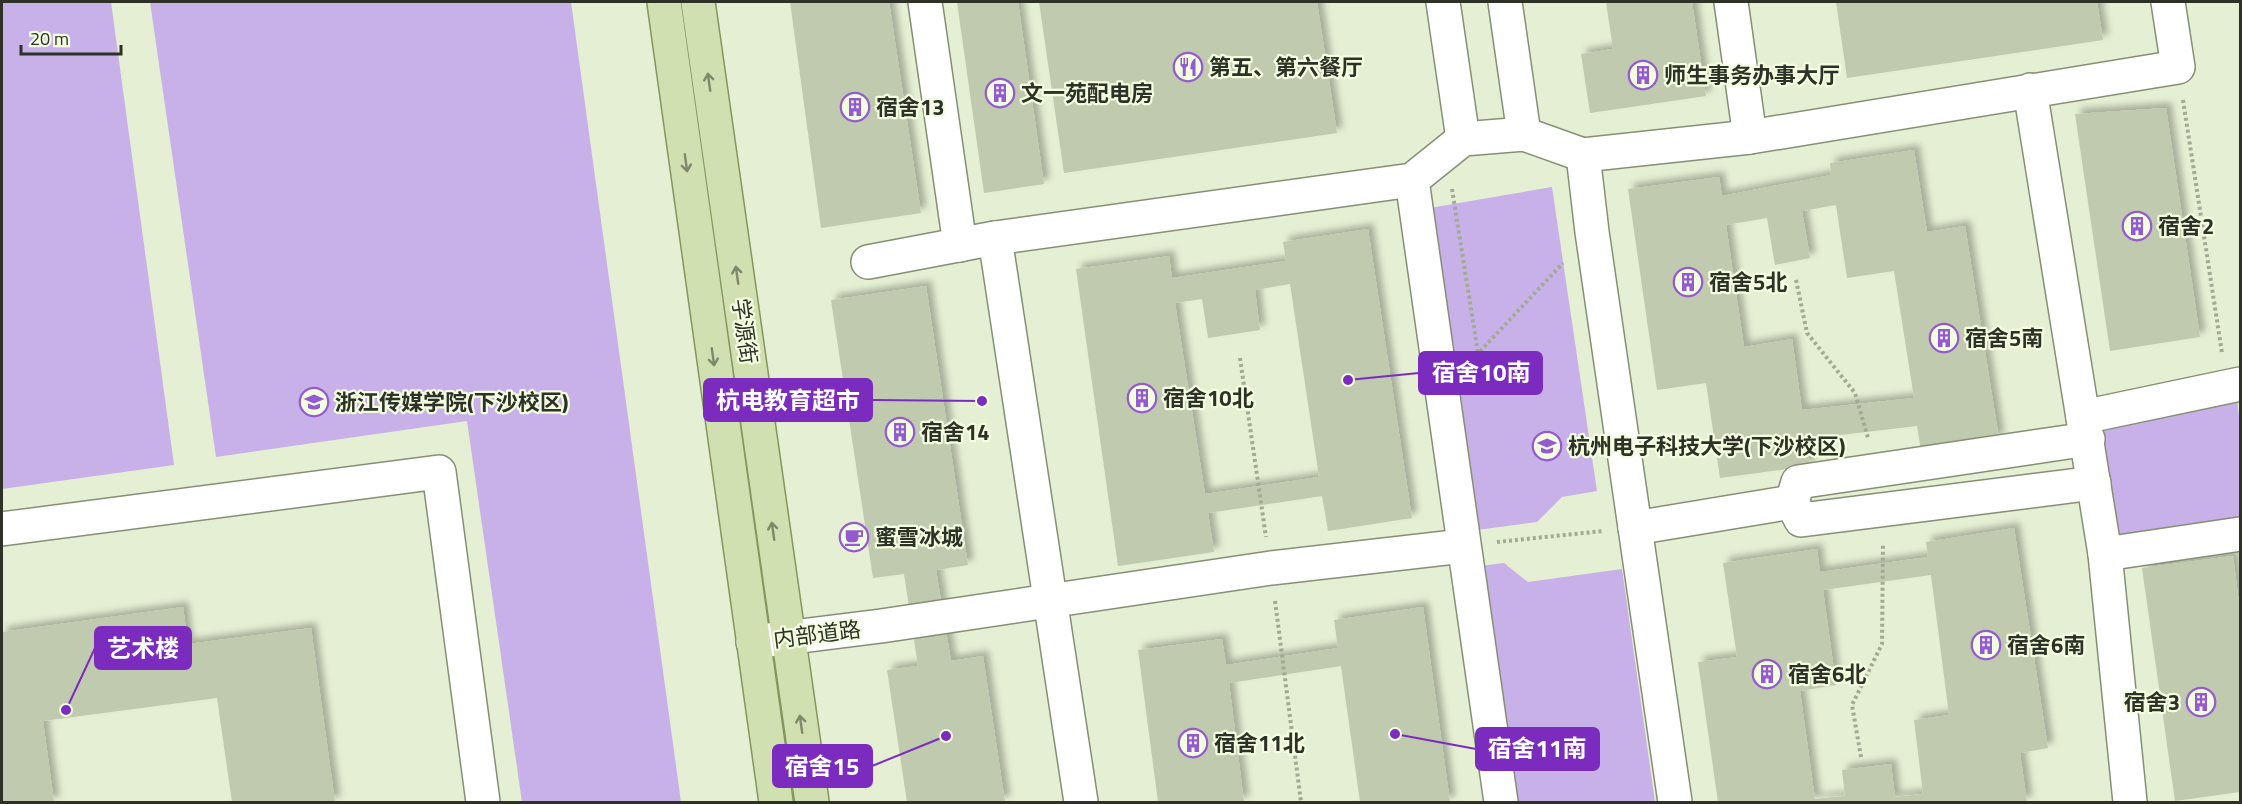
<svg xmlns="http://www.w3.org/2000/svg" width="2242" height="804" font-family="'Titillium Web','Noto Sans SC',sans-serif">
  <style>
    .green { fill: #c7b1e8 }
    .building { fill: #c0caae; fill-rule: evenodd; filter: url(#shadow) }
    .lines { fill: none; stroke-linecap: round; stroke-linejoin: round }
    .minor-casing { stroke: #868f75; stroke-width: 36 }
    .major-casing { stroke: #84965d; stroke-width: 36 }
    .path { stroke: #a2aa94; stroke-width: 4; stroke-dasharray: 3 3; stroke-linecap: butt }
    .minor { stroke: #fff; stroke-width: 33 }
    .major { stroke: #d1e0b0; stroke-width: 33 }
    .oneway { stroke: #7f886b }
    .labels { text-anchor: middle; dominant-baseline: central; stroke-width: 4.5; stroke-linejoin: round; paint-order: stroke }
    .poi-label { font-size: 22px; font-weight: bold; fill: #2d3126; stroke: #f3fde0; text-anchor: start }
    .street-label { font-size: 22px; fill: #2d3126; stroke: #f3fde0 }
    .leader { fill: none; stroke: #7b2cbf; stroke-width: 2 }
    .callout-dot { fill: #7b2cbf; stroke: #f3fde0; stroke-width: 2 }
    .callout { fill: #7b2cbf; stroke: #7b2cbf; stroke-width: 2 }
    .callout-label { font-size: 24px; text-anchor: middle; font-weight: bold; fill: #fff }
  </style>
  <defs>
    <filter id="shadow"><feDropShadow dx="5.5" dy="-5.5" stdDeviation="3" flood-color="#0004"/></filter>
  </defs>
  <rect width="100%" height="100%" fill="#e5efd3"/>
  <!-- green -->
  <g class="green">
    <polygon points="2,2 111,2 174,465 2,489"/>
    <polygon points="150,2 571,2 681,802 522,802 467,421 216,457"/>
    <polygon points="1552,187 1597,491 1562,497 1537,522 1477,530 1430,208"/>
    <polygon points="2237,399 2240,425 2240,523 2117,540 2097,423"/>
    <polygon points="1504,563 1528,582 1622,569 1655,802 1514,802 1480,566"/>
  </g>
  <!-- building -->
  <g class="building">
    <polygon points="790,2 889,2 921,213 821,228"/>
    <polygon points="957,2 1018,2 1044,184 984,193"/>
    <polygon points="1039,2 1317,2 1337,133 1064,173"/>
    <polygon points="1606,2 1692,2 1706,96 1590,113 1581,54 1613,49"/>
    <polygon points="1836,2 2097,2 2103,40 1847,78"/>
    <polygon points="2166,108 2200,337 2110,351 2075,114"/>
    <path d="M1914,150L1927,232L1965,226L1999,439L1921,451L1917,426L1806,439L1810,466L1720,478L1706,383L1657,390L1628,189L1719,177L1722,196L1831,175L1830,163ZM1836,205L1847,278L1894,271L1914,398L1802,410L1792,339L1744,347L1726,225L1767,218L1775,265L1810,258L1802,211Z"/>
    <path d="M1368,229L1412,518L1328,531L1322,496L1208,513L1214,552L1118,566L1076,269L1169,256L1172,278L1286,261L1283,242ZM1290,284L1319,477L1205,494L1175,303L1202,299L1208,338L1260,330L1255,290Z"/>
    <polygon points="926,286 968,565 936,570 951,661 983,656 1005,802 907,802 887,670 918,666 904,574 873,578 831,300"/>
    <path d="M2014,528L2048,748L2020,753L2027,802H1718L1698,662L1737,657L1723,563L1817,549L1820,572L1928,557L1926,542ZM1931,575L1949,715L1914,720L1923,794L1895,797L1891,764L1842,770L1845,796L1815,799L1800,691L1836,685L1823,590Z"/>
    <polygon points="2233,556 2240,611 2240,792 2175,801 2142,568"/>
    <polygon points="183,607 188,644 311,628 335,802 232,802 217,698 43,721 54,802 2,802 2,632"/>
    <polygon points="1423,607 1450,802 1360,802 1341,666 1229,683 1244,802 1158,802 1138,650 1222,639 1226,665 1338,648 1334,620"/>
  </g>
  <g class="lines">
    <!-- minor casing -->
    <g class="minor-casing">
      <g id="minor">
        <polyline points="925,2 960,245"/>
        <polyline points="1443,2 1463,139"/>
        <polyline points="1505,2 1524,134"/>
        <polyline points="1731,2 1750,137"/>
        <polyline points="2030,90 2105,554 2130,802"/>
        <polyline points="1583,155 1592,232 1675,802"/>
        <polyline points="1412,180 1501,802"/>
        <polyline points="995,238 1081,802"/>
        <polyline points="868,262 995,238 1412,180 1463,139 1524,134 1583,155 1750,137 2178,67 2168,2"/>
        <polyline points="2083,417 2240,384"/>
        <polyline points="2088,439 1798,482 1792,502 1801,520 2094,483"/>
        <polyline points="1635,528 1792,502"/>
        <polyline points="2,529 439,472 483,802"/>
        <polyline points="2105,554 2240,534"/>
        <polyline points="753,642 881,626 1271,568 1463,546"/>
      </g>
    </g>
    <!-- major casing -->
    <g class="major-casing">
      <g id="major">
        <polyline points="664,2 776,802"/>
        <polyline points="698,2 812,802"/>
      </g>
    </g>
    <!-- path -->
    <g class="path">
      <polyline points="2183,100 2222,353"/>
      <polyline points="1452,189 1478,353"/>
      <polyline points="1796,280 1807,333 1855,393 1868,438"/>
      <polyline points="1240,358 1266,537"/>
      <polyline points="1472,360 1563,263"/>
      <polyline points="1497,542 1603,531"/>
      <polyline points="1275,601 1301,802"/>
      <polyline points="1861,757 1852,705 1882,644 1883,543"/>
    </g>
    <!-- minor -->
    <use href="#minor" class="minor"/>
    <!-- major -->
    <use href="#major" class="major"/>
  </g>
  <!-- one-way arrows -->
  <defs><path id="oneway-shaft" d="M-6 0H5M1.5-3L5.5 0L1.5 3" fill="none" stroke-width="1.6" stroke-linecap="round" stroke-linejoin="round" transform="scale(1.5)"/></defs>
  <g class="oneway">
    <use href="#oneway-shaft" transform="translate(709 82) rotate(-98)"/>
    <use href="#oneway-shaft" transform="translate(686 163) rotate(82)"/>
    <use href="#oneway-shaft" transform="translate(737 275) rotate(-98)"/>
    <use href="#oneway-shaft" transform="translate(713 357) rotate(82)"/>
    <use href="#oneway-shaft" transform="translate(773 531) rotate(-98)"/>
    <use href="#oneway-shaft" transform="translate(801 724) rotate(-98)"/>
  </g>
  <!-- icons -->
  <defs>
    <g id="restaurant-ring" transform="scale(1.5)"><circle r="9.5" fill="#f3fde0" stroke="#935ad1" stroke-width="1.5"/><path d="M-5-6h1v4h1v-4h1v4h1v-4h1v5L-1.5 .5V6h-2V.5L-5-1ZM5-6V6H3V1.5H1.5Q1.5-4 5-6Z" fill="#935ad1"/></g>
    <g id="building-ring" transform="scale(1.5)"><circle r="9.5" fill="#f3fde0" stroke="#935ad1" stroke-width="1.5"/><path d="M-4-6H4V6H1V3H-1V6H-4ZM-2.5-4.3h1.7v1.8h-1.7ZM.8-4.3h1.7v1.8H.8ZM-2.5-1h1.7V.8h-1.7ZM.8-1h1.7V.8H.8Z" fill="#935ad1"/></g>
    <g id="university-ring" transform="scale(1.5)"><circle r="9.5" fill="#f3fde0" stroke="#935ad1" stroke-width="1.5"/><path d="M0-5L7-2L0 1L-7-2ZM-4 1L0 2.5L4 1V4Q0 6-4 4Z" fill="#935ad1"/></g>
    <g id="cafe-ring" transform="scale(1.5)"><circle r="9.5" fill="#f3fde0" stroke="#935ad1" stroke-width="1.5"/><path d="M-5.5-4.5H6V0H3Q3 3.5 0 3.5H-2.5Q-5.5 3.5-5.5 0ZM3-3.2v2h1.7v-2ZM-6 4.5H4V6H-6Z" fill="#935ad1"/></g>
  </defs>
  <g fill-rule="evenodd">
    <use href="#restaurant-ring" x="1188" y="67"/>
    <use href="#building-ring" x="1643" y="75"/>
    <use href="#building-ring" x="1000" y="93"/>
    <use href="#building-ring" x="855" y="107"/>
    <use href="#building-ring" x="2137" y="226"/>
    <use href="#building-ring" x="1688" y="282"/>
    <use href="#building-ring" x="1944" y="338"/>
    <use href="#building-ring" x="1142" y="398"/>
    <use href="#university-ring" x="314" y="402"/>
    <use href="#building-ring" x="900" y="432"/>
    <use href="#university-ring" x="1547" y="446"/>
    <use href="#cafe-ring" x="854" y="537"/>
    <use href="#building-ring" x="1986" y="645"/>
    <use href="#building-ring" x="1767" y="674"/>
    <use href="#building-ring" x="2201" y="702"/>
    <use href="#building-ring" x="1193" y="743"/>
  </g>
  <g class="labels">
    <!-- poi labels -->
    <g class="poi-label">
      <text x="1209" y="67">第五、第六餐厅</text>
      <text x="1664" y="75">师生事务办事大厅</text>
      <text x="1021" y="93">文一苑配电房</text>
      <text x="876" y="107">宿舍13</text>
      <text x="2158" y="226">宿舍2</text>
      <text x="1709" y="282">宿舍5北</text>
      <text x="1965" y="338">宿舍5南</text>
      <text x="1163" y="398">宿舍10北</text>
      <text x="335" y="402">浙江传媒学院(下沙校区)</text>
      <text x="921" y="432">宿舍14</text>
      <text x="1568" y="446">杭州电子科技大学(下沙校区)</text>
      <text x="875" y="537">蜜雪冰城</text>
      <text x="2007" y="645">宿舍6南</text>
      <text x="1788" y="674">宿舍6北</text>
      <text x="2180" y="702" text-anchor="end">宿舍3</text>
      <text x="1214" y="743">宿舍11北</text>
    </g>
    <!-- street labels -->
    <g class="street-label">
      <text transform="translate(745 331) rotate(82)">学源街</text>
      <text transform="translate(817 634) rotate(-7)">内部道路</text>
    </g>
  </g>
  <!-- callouts -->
  <path class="leader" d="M1348 380L1419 373M982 401L872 400M66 710L95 648M1395 734L1476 749M946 736L872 766"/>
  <g class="callout-dot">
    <circle cx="1348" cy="380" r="6"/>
    <circle cx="982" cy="401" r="6"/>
    <circle cx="66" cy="710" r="6"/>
    <circle cx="1395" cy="734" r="6"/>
    <circle cx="946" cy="736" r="6"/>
  </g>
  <g class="callout">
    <rect x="1419" y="352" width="123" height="42" rx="6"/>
    <rect x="704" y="379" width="168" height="42" rx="6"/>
    <rect x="95" y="627" width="96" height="42" rx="6"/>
    <rect x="1476" y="728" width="123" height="42" rx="6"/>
    <rect x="773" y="745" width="99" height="42" rx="6"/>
  </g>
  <g class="callout-label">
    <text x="1481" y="381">宿舍10南</text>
    <text x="788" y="409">杭电教育超市</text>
    <text x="143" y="657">艺术楼</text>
    <text x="1537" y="757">宿舍11南</text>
    <text x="822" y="775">宿舍15</text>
  </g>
  <!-- border -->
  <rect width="2242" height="804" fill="none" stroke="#2d3126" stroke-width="6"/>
  <!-- scale -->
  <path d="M21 45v9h100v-9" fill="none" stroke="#2d3126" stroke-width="3"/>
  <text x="30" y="45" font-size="18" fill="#2d3126" stroke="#f3fde0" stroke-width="4.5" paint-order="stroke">20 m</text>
</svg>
